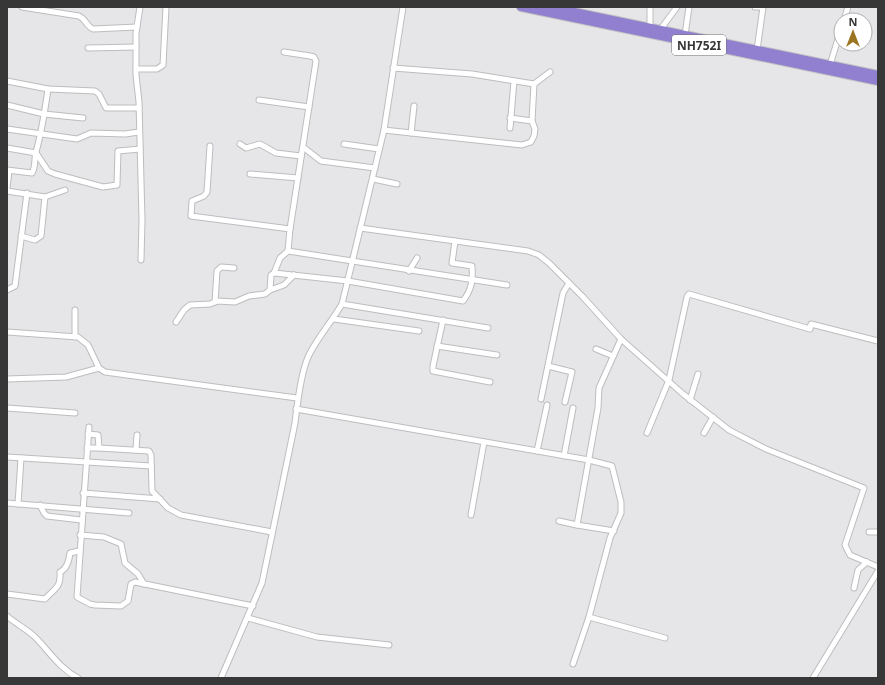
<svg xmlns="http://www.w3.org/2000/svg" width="885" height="685" font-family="'Noto Sans',sans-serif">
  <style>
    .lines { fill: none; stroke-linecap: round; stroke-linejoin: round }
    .minor-casing { stroke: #bdbcbf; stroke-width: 7 }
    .highway-casing { stroke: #c3c3c3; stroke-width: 10 }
    .minor { stroke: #fff; stroke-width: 5 }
    .highway { stroke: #9080cf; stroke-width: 8 }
    .labels { text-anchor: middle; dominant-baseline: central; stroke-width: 4; stroke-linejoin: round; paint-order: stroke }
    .shield { fill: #fff; stroke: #737374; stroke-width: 1 }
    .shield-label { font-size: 12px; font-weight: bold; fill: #373738 }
  </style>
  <rect width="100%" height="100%" fill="#e6e6e9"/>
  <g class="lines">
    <!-- minor casing -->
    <g class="minor-casing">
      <g id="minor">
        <path d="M22,7L79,16C86,19 86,26 93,29L137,27"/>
        <polyline points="140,7 136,33 136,75 139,102 142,220 141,260"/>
        <polyline points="755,7 762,7"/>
        <polyline points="844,20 848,7"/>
        <polyline points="650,28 650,7"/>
        <polyline points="660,30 677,7"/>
        <polyline points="685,35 689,7"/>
        <polyline points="88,48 136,47"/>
        <polyline points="757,50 763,7"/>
        <polyline points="284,52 310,56 314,57 316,61 290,229 288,251 507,285"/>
        <polyline points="830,65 841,29"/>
        <polyline points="393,68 472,74 534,84 550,72"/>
        <polyline points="136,69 157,69 163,65 166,7"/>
        <polyline points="7,81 48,89 95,91 99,94 106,108 139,108"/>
        <polyline points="259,100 309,107"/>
        <polyline points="7,105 44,114 83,118"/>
        <polyline points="510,118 532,121"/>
        <polyline points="510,128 514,81"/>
        <polyline points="7,129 77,139 91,133 125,134 139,132"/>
        <polyline points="384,130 522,145 531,142 534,136 535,129 532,121 534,84"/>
        <polyline points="411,133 414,106"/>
        <polyline points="240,144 246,148 260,144 276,153 301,156"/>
        <polyline points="344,144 379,149"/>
        <polyline points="210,146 207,192 204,196 192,201 191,216 290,229"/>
        <polyline points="303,147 321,161 375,168"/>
        <polyline points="7,148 36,153 48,171 55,174 103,187 117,185 118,151 140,149"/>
        <path d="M7,170L32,173C36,167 34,159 36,152C42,131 45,110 48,89"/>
        <polyline points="250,174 298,178"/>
        <polyline points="373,179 397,184"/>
        <polyline points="7,188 9,171"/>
        <polyline points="7,191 45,197 65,190"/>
        <polyline points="360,228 528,251 539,255 549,263 583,297 621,339 683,394 729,430 766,449 864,488 845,545 850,555 878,567"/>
        <polyline points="21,236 35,240 41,236 45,197"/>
        <path d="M288,251L280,258L274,273L348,281L463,301C472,289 473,280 472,266L452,263L455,241"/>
        <polyline points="409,271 417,258"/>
        <polyline points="7,290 15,286 27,193"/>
        <polyline points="270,290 271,275 274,273"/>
        <polyline points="215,302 217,271 221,267 234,268"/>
        <polyline points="342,304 488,328"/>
        <polyline points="334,319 419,331"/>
        <polyline points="443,320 433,366 433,371 490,382"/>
        <polyline points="176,322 184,310 190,305 210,304 217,301 235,302 249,296 265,294 270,290 284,285 294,275"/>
        <polyline points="7,332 78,337 88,345 99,368 105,372 297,398"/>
        <polyline points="75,337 75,310"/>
        <polyline points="437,346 497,355"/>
        <polyline points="596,349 613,356"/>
        <polyline points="548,366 572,372 565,402"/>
        <polyline points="7,379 66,377 99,368"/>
        <polyline points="541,399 563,293 569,283"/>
        <polyline points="690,400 698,374"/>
        <polyline points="7,408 75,413"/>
        <polyline points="296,409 589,460 612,466 621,502 621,513 610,538 589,617 573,664"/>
        <polyline points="89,427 77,597 90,604 95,605 121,606 128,601 131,584 135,582 253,606"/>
        <polyline points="647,433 669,380 687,297 689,294 810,329 811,324 878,341"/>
        <polyline points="704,433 713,417"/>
        <polyline points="87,448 99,448 98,435 88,434"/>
        <polyline points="99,448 149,451 151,455 152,491 168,508 181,515 272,532"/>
        <polyline points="136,450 137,435"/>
        <polyline points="537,451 547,405"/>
        <polyline points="564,456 573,408"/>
        <polyline points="7,457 151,466"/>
        <polyline points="83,493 160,499"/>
        <polyline points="7,503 129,513"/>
        <polyline points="18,504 21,458"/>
        <polyline points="40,505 44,513 47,516 81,520"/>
        <polyline points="471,515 484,442"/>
        <polyline points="559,521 577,525"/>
        <polyline points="614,531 577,525 598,408 599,388 621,339"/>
        <polyline points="869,532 878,532"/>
        <polyline points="80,535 104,537 121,544 125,563 138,574 144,584"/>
        <polyline points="854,588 858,570 867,562"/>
        <path d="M7,594L45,599C55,588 61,588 60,572C67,569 69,561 70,553L79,551"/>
        <path d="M7,616C16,624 27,629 35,637C50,652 59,668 78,678"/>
        <polyline points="589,617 665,638"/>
        <polyline points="248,618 317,637 389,645"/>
        <path d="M221,678L262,583L295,423C297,405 301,369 310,353C319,336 332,321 342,304L384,130L403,7"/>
        <polyline points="813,678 878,571"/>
      </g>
    </g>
    <!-- highway casing -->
    <g class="highway-casing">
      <g id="highway">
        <polyline points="521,7 878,81"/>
        <polyline points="550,7 878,75"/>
      </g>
    </g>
    <!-- minor -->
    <use href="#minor" class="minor"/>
    <!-- highway -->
    <use href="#highway" class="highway"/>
  </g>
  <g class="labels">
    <!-- shield labels -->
    <rect class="shield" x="672" y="35" width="54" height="20" rx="3"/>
    <g class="shield-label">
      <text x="699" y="45">NH752I</text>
    </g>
  </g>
  <!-- border -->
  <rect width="885" height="685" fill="none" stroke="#373738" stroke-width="16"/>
  <!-- north arrow -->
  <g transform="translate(853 32)"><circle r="19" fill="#ffffff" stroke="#afafaf"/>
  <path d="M0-3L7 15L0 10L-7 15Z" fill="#9c7522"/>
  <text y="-6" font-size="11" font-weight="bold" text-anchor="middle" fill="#373738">N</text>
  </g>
</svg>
